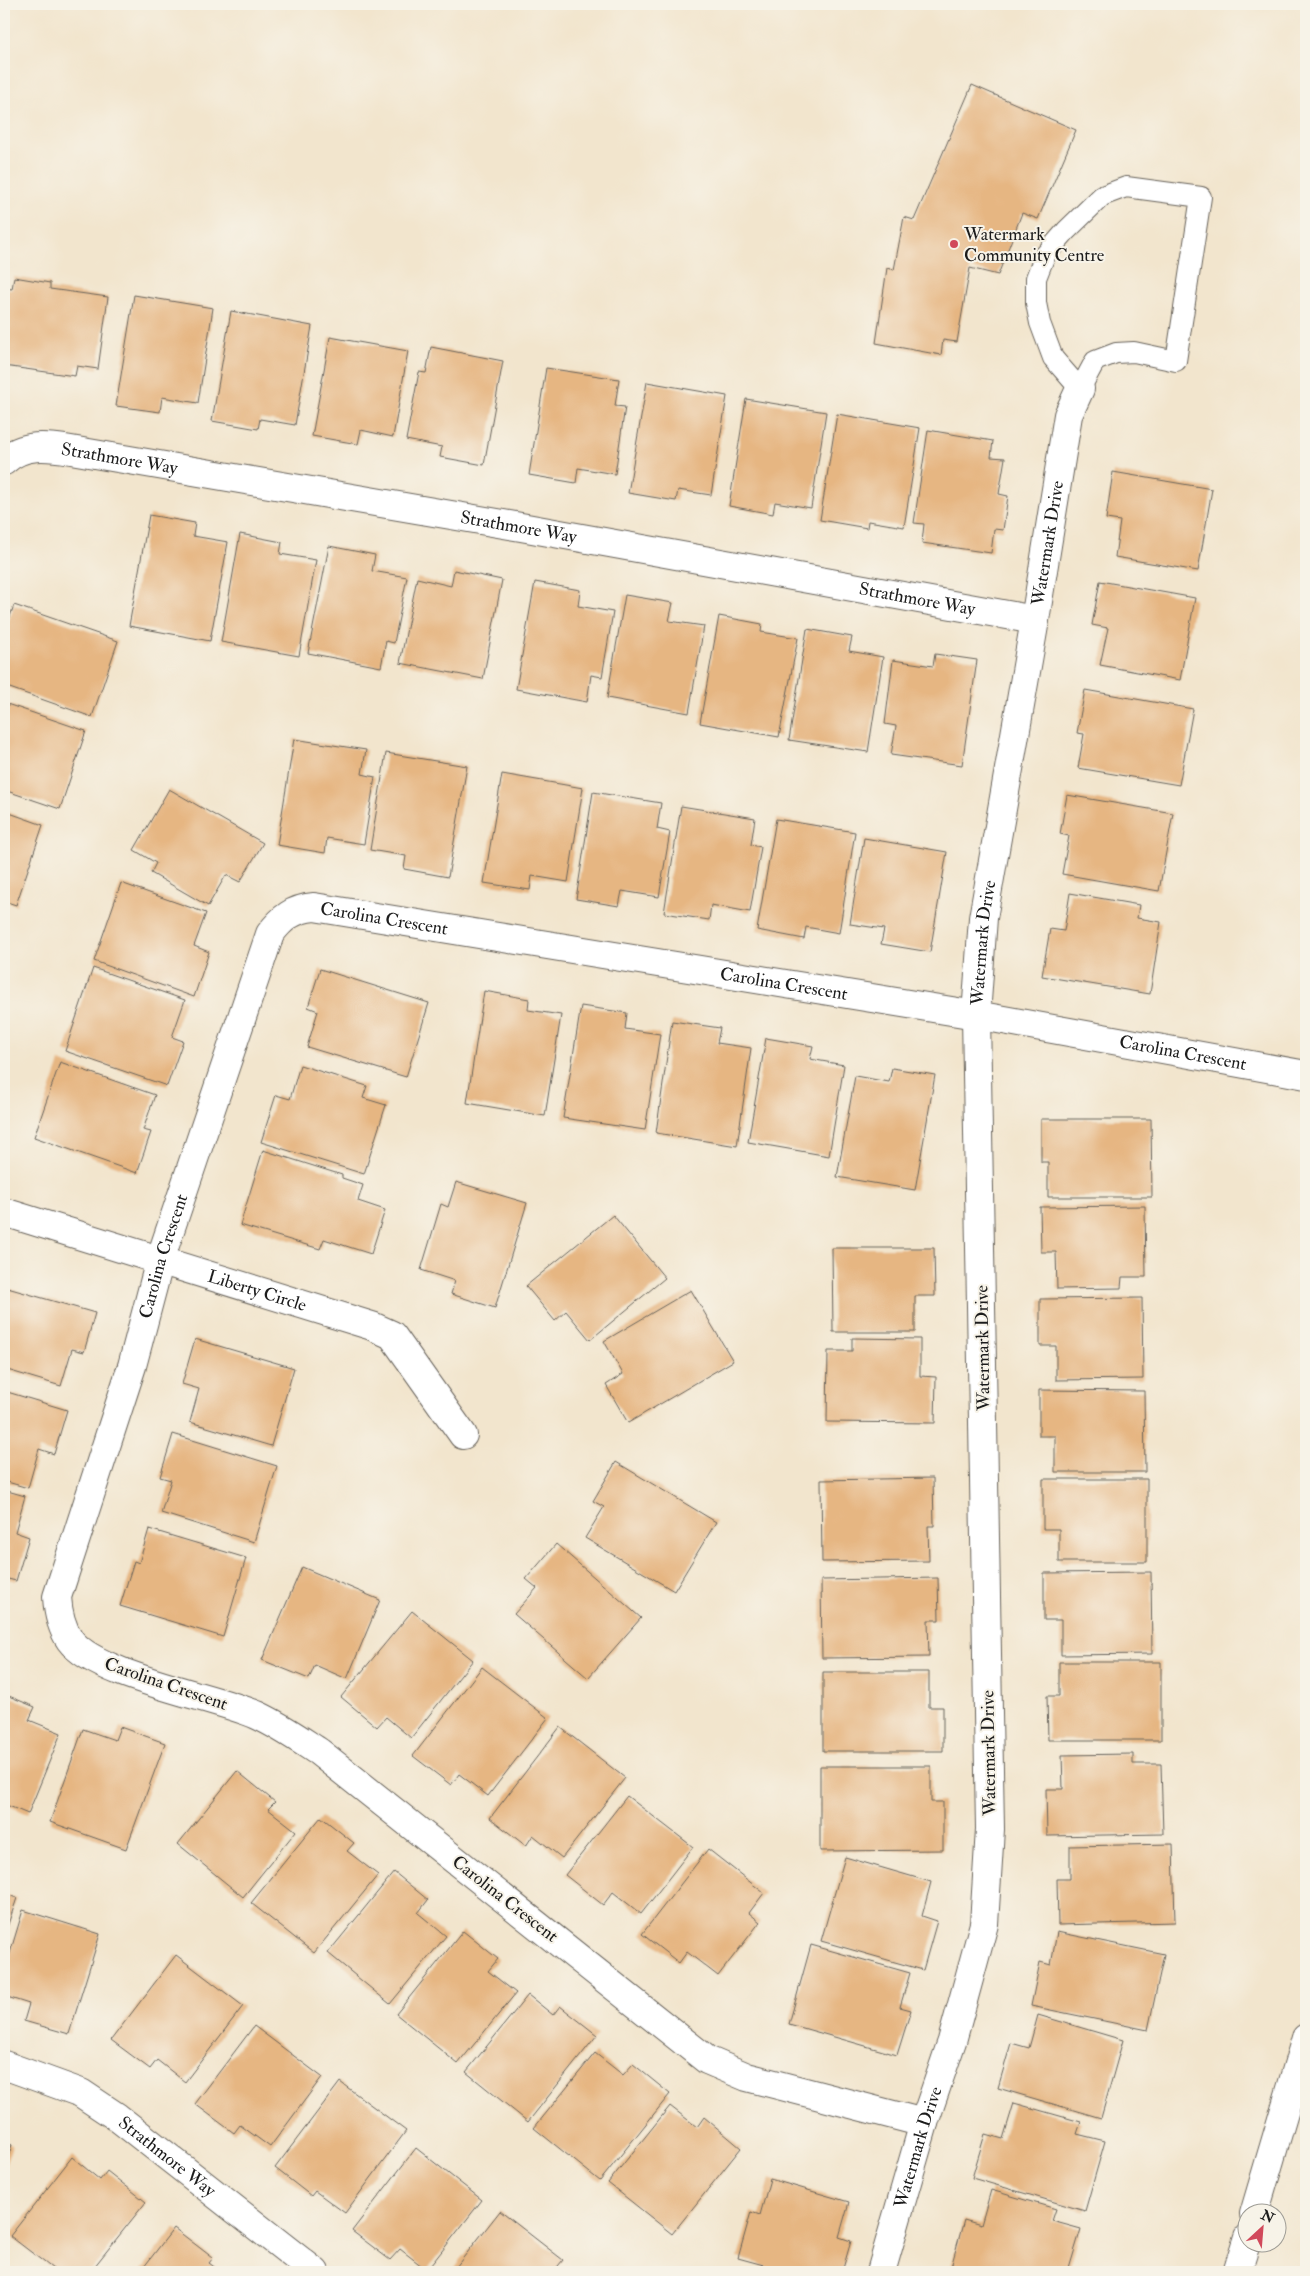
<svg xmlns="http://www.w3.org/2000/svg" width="1310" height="2276" font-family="'IM FELL Double Pica',serif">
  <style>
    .building { fill: #e6b682 }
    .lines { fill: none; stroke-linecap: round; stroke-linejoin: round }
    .service-casing { stroke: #67625a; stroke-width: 22 }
    .minor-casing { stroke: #67625a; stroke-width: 30 }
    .service { stroke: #fff; stroke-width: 20 }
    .minor { stroke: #fff; stroke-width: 28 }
    .poi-dot { fill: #d1495b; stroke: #f7f3e8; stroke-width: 2 }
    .labels { text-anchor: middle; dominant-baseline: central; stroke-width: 4; stroke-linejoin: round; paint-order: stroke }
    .poi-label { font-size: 18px; fill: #1c1c1c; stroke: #f7f3e8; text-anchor: start }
    .street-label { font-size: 18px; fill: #1c1c1c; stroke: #f7f3e8 }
  </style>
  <rect width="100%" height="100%" fill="#f7f3e8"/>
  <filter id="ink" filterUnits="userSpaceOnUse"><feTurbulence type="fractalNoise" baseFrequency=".02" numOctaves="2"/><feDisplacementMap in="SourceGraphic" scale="10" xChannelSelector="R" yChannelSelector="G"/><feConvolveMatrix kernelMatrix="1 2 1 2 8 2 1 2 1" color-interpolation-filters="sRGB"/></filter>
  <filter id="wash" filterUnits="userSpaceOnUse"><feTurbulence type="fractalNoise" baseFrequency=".0096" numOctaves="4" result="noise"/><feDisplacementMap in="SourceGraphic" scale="20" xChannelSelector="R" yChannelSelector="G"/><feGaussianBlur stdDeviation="1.12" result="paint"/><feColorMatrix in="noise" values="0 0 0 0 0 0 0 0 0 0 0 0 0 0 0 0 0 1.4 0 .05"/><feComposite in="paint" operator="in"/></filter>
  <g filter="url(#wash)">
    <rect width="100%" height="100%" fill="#f2e5cd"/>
    <g id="blocks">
      <!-- building -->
      <g class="building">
        <polygon points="972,85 1076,130 1038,219 1022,213 998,275 970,268 957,342 943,340 941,355 876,343 887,268 894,270 904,217 914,220"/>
        <polygon points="14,277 50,283 50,289 108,297 98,369 77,366 75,376 4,366 4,288 12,289"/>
        <polygon points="134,295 213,308 198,403 162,397 160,412 116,406"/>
        <polygon points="231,311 312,326 295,425 260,419 258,429 212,421"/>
        <polygon points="330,337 408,351 393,437 361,430 358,444 312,436"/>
        <polygon points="431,347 503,361 484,465 440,457 442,447 406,440 419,372 426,373"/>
        <polygon points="546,368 619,379 615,406 625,407 615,474 578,468 576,483 529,475"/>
        <polygon points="647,382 727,396 711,495 678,490 676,501 628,493"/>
        <polygon points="746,399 826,412 811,508 775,502 773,514 729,506"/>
        <polygon points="837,414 920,428 904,527 868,521 867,528 820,520"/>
        <polygon points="928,430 993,441 991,457 1005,458 999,494 1008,496 1003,530 994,529 991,553 922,543 924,524 914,523"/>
        <polygon points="1113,472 1212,489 1198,571 1115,557 1120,521 1106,519"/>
        <polygon points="149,515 195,523 193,536 228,542 210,641 129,626"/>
        <polygon points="240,534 282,542 280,554 316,560 299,656 221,642"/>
        <polygon points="329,546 375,555 372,571 407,577 394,643 386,641 381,667 308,653"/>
        <polygon points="454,570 502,580 483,679 400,663 417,578 451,586"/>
        <polygon points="1100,581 1195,598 1180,680 1100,665 1108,628 1092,625"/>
        <polygon points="535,582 580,590 578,606 613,612 602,677 591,675 587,702 516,689"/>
        <polygon points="625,595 673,603 669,621 704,626 689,713 607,698"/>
        <polygon points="14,605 118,641 92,717 4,686 4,659 8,648 4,647 4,634"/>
        <polygon points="719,616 762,624 761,632 798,638 779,737 700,723"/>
        <polygon points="807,629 852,637 849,651 883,657 868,752 789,740"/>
        <polygon points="935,654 977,660 962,765 891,755 896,726 885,724 893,660 933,666"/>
        <polygon points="1085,690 1193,709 1179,785 1078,768 1084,734 1077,733"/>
        <polygon points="4,703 86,731 60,809 4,790"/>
        <polygon points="294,739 366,750 362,774 375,777 364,844 327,838 325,853 277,845"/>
        <polygon points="386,753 467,766 448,877 404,869 406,856 370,850"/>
        <polygon points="502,774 583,788 568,882 532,876 530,890 484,883"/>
        <polygon points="169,789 263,843 240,882 226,875 208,906 151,873 156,863 134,850"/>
        <polygon points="593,792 661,803 657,829 670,832 659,897 622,891 619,906 576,899"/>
        <polygon points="1067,795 1173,813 1159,891 1062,874 1069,836 1060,834"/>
        <polygon points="681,806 755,818 751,845 761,847 750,912 711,905 709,920 664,913"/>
        <polygon points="4,811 43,825 16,905 4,901"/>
        <polygon points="776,819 855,832 839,933 806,927 804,939 757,930"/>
        <polygon points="864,838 947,852 930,952 881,944 884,929 850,924"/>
        <polygon points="121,883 206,913 194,946 209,952 194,997 94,961"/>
        <polygon points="1070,893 1139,905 1137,918 1161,922 1150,994 1042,976 1050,929 1064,931"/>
        <polygon points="93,968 185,1000 172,1037 183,1041 167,1086 65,1051"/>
        <polygon points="320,969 429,1003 406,1077 307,1047 318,1011 308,1007"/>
        <polygon points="484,991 529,999 528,1010 561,1015 545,1116 467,1103"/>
        <polygon points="581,1006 627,1013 625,1029 660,1034 645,1130 563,1118"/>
        <polygon points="672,1021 720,1028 717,1043 751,1048 737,1146 656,1133"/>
        <polygon points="766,1038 813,1046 810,1059 844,1065 829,1156 748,1142"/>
        <polygon points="60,1062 155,1095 143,1130 151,1132 137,1173 34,1137"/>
        <polygon points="300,1065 367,1086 363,1098 386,1105 364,1174 261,1142 276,1095 290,1099"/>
        <polygon points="892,1068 935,1075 915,1190 837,1177 855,1076 889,1082"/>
        <polygon points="1041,1119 1151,1119 1152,1197 1048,1197 1048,1162 1041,1162"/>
        <polygon points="263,1150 342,1175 342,1178 363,1185 358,1201 385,1210 371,1254 324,1239 320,1249 240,1225"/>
        <polygon points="456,1182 527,1203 495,1308 451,1294 455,1281 421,1270 441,1204 448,1207"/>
        <polygon points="1145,1206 1146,1277 1122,1277 1121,1288 1057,1289 1056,1252 1041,1252 1040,1207"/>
        <polygon points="613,1215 665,1278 590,1340 566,1311 555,1321 526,1286"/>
        <polygon points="832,1248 934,1248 935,1296 915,1296 915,1332 833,1332"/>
        <polygon points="4,1287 95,1313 84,1352 72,1349 61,1386 4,1369"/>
        <polygon points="691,1290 733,1361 628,1423 606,1385 623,1374 604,1341"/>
        <polygon points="1142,1298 1143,1379 1056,1380 1056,1346 1040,1346 1040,1299"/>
        <polygon points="852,1338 920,1339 920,1376 936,1377 935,1423 827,1422 828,1351 852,1351"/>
        <polygon points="195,1339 294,1368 271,1446 190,1422 199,1389 182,1384"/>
        <polygon points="1039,1390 1144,1391 1145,1472 1055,1472 1055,1436 1039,1436"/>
        <polygon points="4,1391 67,1410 54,1454 39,1449 28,1488 4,1481"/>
        <polygon points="173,1434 277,1466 254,1542 161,1513 171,1480 160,1477"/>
        <polygon points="616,1462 716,1522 674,1591 585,1538 604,1507 593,1501"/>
        <polygon points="933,1478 934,1526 928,1526 929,1561 822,1562 821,1480"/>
        <polygon points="1043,1479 1147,1479 1147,1562 1059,1562 1059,1529 1043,1529"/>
        <polygon points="4,1490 25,1496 15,1532 29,1537 16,1581 4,1578"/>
        <polygon points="149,1529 246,1558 223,1637 120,1606 134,1561 139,1563"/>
        <polygon points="556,1544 641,1618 588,1678 514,1614 537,1588 526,1579"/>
        <polygon points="302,1567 380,1600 347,1679 315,1665 309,1679 262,1660"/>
        <polygon points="1151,1572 1152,1654 1061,1655 1061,1620 1044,1620 1044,1573"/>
        <polygon points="938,1578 939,1620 928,1620 929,1657 822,1658 821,1580"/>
        <polygon points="412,1611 473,1660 411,1738 386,1717 377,1727 341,1697"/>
        <polygon points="1059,1662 1161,1662 1161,1740 1048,1740 1047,1696 1059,1696"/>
        <polygon points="482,1667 548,1718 488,1796 459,1774 451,1785 413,1756"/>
        <polygon points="823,1672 929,1672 929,1707 943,1707 943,1751 823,1751"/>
        <polygon points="4,1694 35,1707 29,1720 61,1733 28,1814 4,1804"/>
        <polygon points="120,1727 165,1743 126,1849 50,1822 83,1729 115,1740"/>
        <polygon points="560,1727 625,1778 562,1858 533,1835 526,1846 490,1818"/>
        <polygon points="1133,1754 1133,1764 1161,1764 1163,1834 1047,1836 1046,1789 1063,1789 1062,1755"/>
        <polygon points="820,1766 931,1766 931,1802 943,1802 943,1850 820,1851"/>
        <polygon points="237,1771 275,1802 268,1809 296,1831 243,1897 178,1844"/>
        <polygon points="627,1796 693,1847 641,1914 613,1892 603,1905 565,1875"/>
        <polygon points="321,1817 354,1843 347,1851 378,1875 314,1953 251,1903"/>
        <polygon points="1173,1844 1175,1922 1058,1925 1057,1879 1070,1879 1070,1846"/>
        <polygon points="708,1849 764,1893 749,1913 760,1922 718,1976 687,1952 679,1963 642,1934"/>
        <polygon points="845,1857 931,1882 922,1916 937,1921 923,1970 821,1941"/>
        <polygon points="394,1872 428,1900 418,1913 446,1936 390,2004 328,1953"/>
        <polygon points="4,1894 17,1898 4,1936"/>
        <polygon points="23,1910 100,1934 69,2034 24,2021 29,2004 4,1996 4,1973"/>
        <polygon points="463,1931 498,1959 488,1971 516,1993 458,2064 396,2014"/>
        <polygon points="1057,1932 1164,1954 1148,2030 1031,2006 1040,1962 1051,1965"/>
        <polygon points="811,1945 910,1973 900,2007 911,2010 897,2055 789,2024"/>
        <polygon points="176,1955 243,2006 185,2082 157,2060 150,2069 111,2040"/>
        <polygon points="528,1995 553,2015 560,2006 597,2035 528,2122 466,2072"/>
        <polygon points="1038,2015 1123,2040 1101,2118 998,2088 1011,2043 1029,2048"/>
        <polygon points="254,2026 322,2077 270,2147 240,2125 234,2133 195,2104"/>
        <polygon points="595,2053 623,2075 633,2064 670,2094 600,2181 534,2128"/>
        <polygon points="340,2082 406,2131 345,2213 315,2191 311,2196 275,2168"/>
        <polygon points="1014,2103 1081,2122 1077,2134 1105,2141 1085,2211 972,2178 985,2134 1003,2139"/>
        <polygon points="670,2106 697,2127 704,2117 741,2148 672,2234 608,2183"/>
        <polygon points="4,2142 12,2145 4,2169"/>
        <polygon points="416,2148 482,2200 427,2270 400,2249 390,2260 352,2231"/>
        <polygon points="72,2157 100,2180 107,2171 146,2202 90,2272 57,2272 10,2236"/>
        <polygon points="770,2179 849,2202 839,2237 851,2241 842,2272 789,2272 738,2258 751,2212 760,2215"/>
        <polygon points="991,2190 1056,2209 1052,2221 1081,2229 1068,2272 970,2272 951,2267 964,2220 981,2225"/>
        <polygon points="500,2211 563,2260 553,2272 452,2272"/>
        <polygon points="174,2228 213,2258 209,2263 221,2272 140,2272"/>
      </g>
    </g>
  </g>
  <g filter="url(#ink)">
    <use href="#blocks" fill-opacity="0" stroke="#67625a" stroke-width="1"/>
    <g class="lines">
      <!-- service casing -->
      <g class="service-casing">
        <polygon id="service" points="1126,187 1201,197 1176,361 1134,352 1116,353 1095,361 1080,389 1053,358 1040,323 1036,303 1036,278 1045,255 1066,231 1102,196"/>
      </g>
      <!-- minor casing -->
      <g class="minor-casing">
        <g id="minor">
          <path id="s1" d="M4,461C23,443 47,446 71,450L521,527L1035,620"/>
          <path id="s2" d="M4,1212L372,1326L392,1335L463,1435"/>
          <path id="s3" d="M4,2065L81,2093L117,2117L315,2272"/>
          <path id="s4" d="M924,2123L747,2077L707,2060L319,1752C299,1739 279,1725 257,1715C213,1696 96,1676 70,1640C61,1627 58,1612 57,1597L132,1366L160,1260L270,934C282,918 293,909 314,907L976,1015L1306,1075"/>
          <polyline points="1254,2214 1306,2038"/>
          <path id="s5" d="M881,2272L924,2123L952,2041L984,1924L990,1829L976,1015L983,918L1035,620L1068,415L1080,389"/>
          <polyline points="1237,2272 1248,2237"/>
        </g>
      </g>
      <!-- service -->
      <use href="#service" class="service"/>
      <!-- minor -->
      <use href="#minor" class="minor"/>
    </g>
  </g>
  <!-- markers -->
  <circle class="poi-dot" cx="954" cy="244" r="5"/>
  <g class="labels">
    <!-- poi labels -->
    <g class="poi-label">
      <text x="964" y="234">Watermark<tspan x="964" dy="21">Community Centre</tspan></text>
    </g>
    <!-- street labels -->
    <g class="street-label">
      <text stroke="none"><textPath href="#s1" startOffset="120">Strathmore Way</textPath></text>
      <text stroke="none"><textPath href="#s1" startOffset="525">Strathmore Way</textPath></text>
      <text stroke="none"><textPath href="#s5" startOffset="1750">Watermark Drive</textPath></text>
      <text stroke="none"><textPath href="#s1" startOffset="930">Strathmore Way</textPath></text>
      <text stroke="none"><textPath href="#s4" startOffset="1864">Carolina Crescent</textPath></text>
      <text stroke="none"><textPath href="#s5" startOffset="1345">Watermark Drive</textPath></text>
      <text stroke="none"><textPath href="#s4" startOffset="2269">Carolina Crescent</textPath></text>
      <text stroke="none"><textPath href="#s4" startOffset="2674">Carolina Crescent</textPath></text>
      <text stroke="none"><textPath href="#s4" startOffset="1400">Carolina Crescent</textPath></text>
      <text stroke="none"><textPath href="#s2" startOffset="265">Liberty Circle</textPath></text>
      <text transform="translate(983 1348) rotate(-91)">Watermark Drive</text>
      <text transform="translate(166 1684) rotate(19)">Carolina Crescent</text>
      <text transform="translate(989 1753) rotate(-91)">Watermark Drive</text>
      <text transform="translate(505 1899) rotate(38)">Carolina Crescent</text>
      <text stroke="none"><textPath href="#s5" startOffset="130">Watermark Drive</textPath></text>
      <text stroke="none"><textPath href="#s3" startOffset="189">Strathmore Way</textPath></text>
    </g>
  </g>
  <!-- margin -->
  <rect width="1310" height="2276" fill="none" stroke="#f7f3e8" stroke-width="20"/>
  <!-- north arrow -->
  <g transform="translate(1262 2228) rotate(26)"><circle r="24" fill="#f7f3e8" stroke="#9f9d96"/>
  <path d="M0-4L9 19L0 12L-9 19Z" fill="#d1495b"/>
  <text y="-8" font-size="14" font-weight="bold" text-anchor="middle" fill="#1c1c1c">N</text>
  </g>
</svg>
